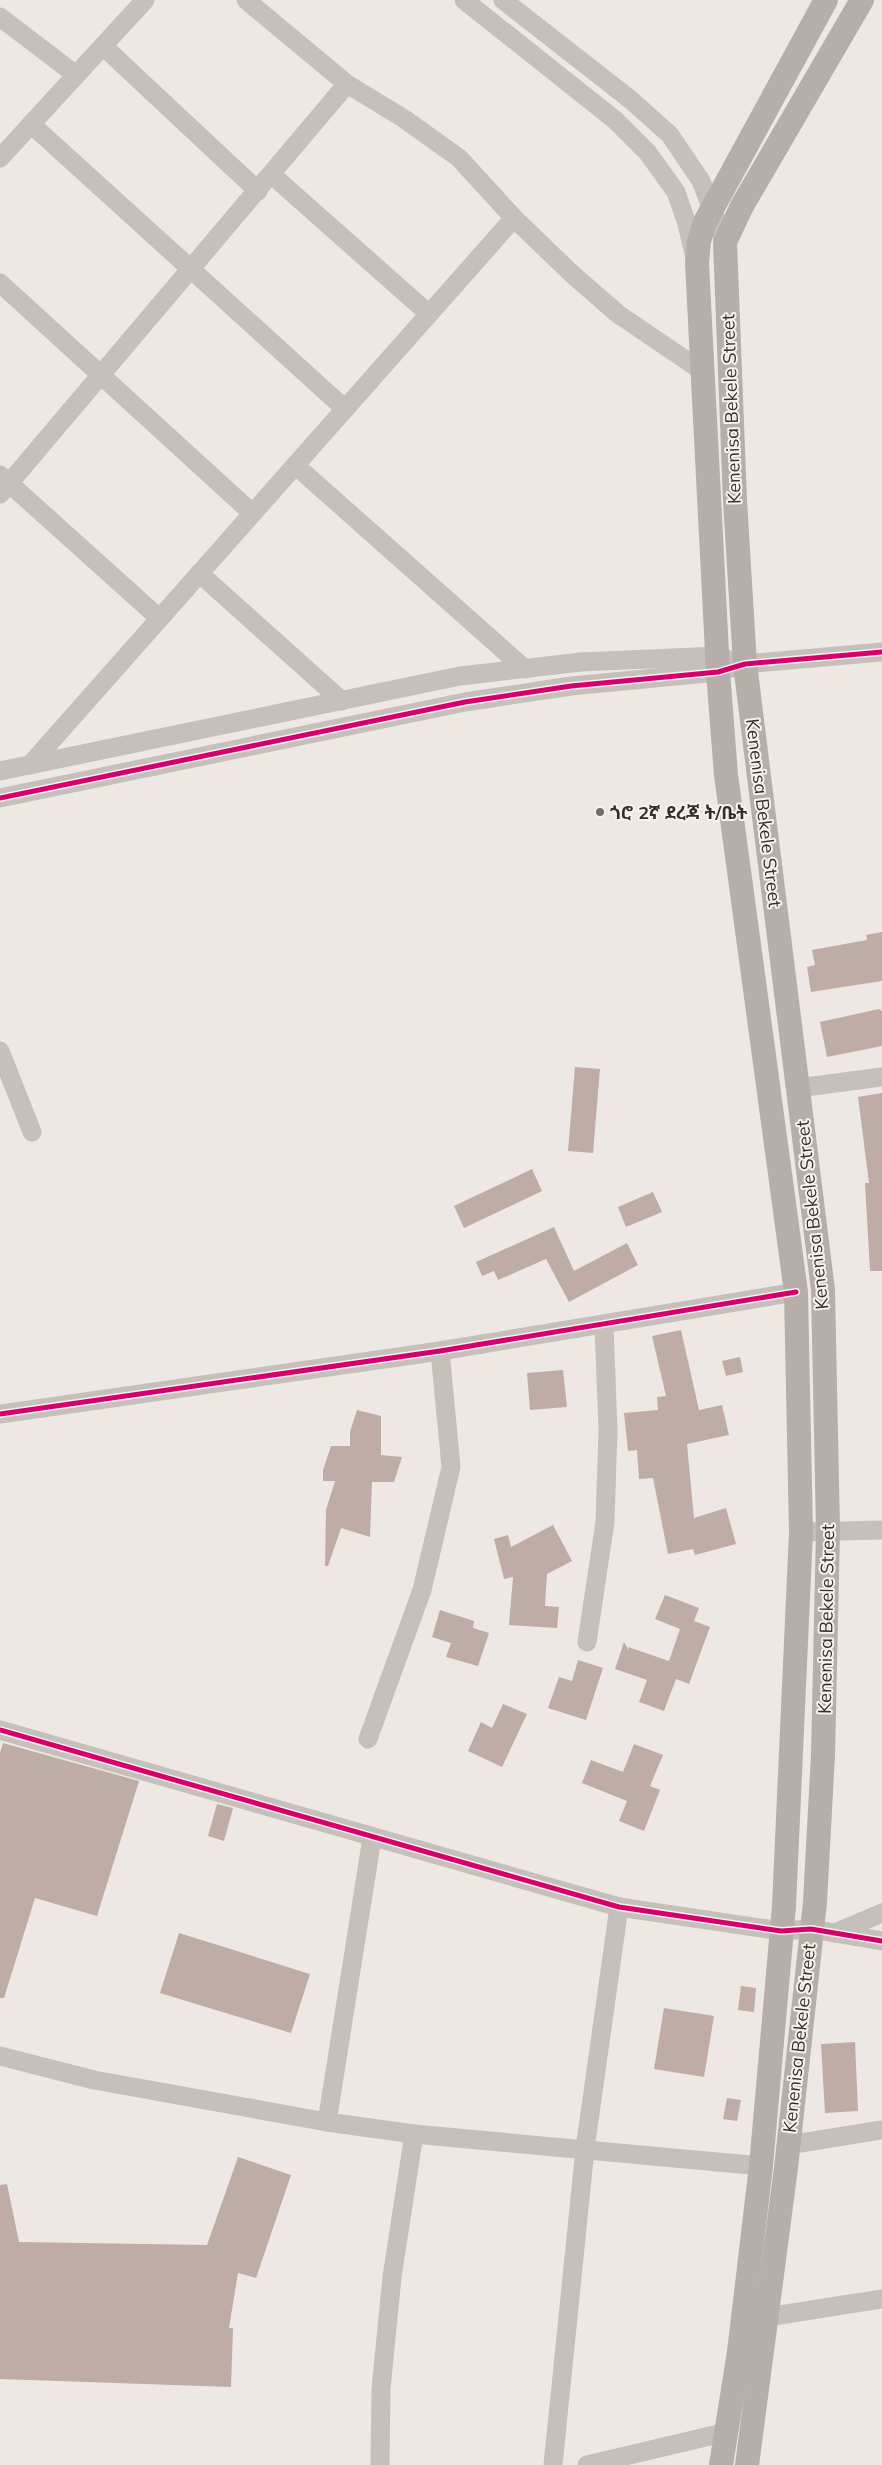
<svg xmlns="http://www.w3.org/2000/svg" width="882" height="2465" font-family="Mulish,'Noto Sans Ethiopic',sans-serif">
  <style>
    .building { fill: #bfaca6 }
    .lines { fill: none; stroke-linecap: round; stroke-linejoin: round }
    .minor { stroke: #c6c0bc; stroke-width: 19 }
    .major { stroke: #b5aeab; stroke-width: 24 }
    .cycleway-casing { stroke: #f9f1eb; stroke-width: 8 }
    .cycleway { stroke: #d6006c; stroke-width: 5 }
    .poi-dot { fill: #776e6b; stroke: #f9f1eb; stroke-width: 2 }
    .labels { text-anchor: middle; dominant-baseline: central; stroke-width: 4; stroke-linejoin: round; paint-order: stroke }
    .street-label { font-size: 18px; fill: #372d2a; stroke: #f9f1eb }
    .poi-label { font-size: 18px; font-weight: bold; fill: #372d2a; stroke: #f9f1eb; text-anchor: start }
  </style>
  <rect width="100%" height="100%" fill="#ede8e3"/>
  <!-- building -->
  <g class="building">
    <polygon points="882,932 882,981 811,992 807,967 815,965 812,950 867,940 866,935"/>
    <polygon points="879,1009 882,1011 882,1046 827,1057 820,1022"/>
    <polygon points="575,1067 600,1069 593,1153 568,1151"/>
    <polygon points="882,1093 882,1271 870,1271 865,1183 869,1183 858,1097"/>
    <polygon points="532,1169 542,1191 464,1228 454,1206"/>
    <polygon points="653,1192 662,1212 626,1227 618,1207"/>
    <polygon points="554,1227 574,1271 627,1243 638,1265 569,1302 546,1259 498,1280 494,1271 482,1276 476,1262"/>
    <polygon points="681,1330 699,1410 722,1405 729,1435 687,1444 694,1518 726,1508 736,1544 695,1555 693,1549 668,1554 653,1478 639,1479 637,1450 628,1451 624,1413 658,1410 657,1397 666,1396 652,1336"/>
    <polygon points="740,1357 743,1372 726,1376 722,1361"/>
    <polygon points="563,1370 567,1407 530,1410 527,1373"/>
    <polygon points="357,1410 381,1416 381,1455 402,1457 394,1482 372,1482 370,1537 341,1528 328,1566 325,1566 326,1510 335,1481 323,1481 323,1470 331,1446 350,1446 350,1432"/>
    <polygon points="553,1525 572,1561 547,1574 545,1606 559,1607 557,1628 509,1625 513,1577 504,1579 494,1539 508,1535 511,1547"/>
    <polygon points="665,1595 699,1608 694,1621 710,1627 689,1684 676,1679 664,1711 639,1702 647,1680 615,1669 624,1642 629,1651 628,1647 669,1661 680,1629 655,1619"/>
    <polygon points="440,1610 474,1621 473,1628 489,1633 478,1666 446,1657 451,1643 432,1637"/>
    <polygon points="578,1660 603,1668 586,1720 548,1708 559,1677 572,1681"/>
    <polygon points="503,1704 527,1714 502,1767 468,1751 481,1722 492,1728"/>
    <polygon points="3,1743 139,1781 97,1916 35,1898 4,1998 0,1998 0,1753"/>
    <polygon points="634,1744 663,1755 650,1786 660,1790 644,1831 619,1821 627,1801 582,1783 591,1760 623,1772"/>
    <polygon points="217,1804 233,1808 224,1841 208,1836"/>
    <polygon points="179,1933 310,1974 291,2033 160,1993"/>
    <polygon points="741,1986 756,1988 754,2012 738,2010"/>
    <polygon points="664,2008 714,2016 704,2077 654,2069"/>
    <polygon points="855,2042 858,2111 825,2113 821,2044"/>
    <polygon points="727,2098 741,2100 737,2121 723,2119"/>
    <polygon points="238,2157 291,2175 256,2278 238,2273 229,2328 233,2328 231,2387 0,2379 0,2185 7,2184 19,2242 207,2245"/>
  </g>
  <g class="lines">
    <!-- minor -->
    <g class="minor">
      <polyline points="246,0 347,84 403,118 459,158 514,218 572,274 618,314 702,371"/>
      <polyline points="464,0 615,120 648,153 676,192 687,224 695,258"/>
      <polyline points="503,0 631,100 670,135 701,181 725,242"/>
      <polyline points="0,17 76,75"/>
      <polyline points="103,46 258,191"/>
      <polyline points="31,124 345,409"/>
      <polyline points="0,158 145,0"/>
      <polyline points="272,175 429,314"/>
      <polyline points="0,283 252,513"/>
      <polyline points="295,465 525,669"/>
      <polyline points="0,475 159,618"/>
      <polyline points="0,494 347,84"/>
      <polyline points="199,573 342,701"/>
      <polyline points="30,765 514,218"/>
      <polyline points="0,771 460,676 581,662 718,656 729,660"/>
      <polyline points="0,798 465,702 571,686 718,672 745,664 882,652"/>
      <polyline points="0,1051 32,1132"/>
      <polyline points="798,1088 882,1077"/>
      <polyline points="0,1414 440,1351 796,1292"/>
      <polyline points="801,1532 882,1530"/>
      <polyline points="587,1642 605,1522 608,1430 604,1326"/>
      <polyline points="0,1730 619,1907 781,1931 811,1929 882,1941"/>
      <polyline points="368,1739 422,1590 451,1467 440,1351"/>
      <polyline points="835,1933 882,1913"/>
      <polyline points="0,2056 94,2080 327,2122 414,2134 761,2166"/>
      <polyline points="327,2122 372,1838"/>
      <polyline points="788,2145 882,2130"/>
      <polyline points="767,2317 882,2299"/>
      <polyline points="380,2465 381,2389 392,2277 414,2134"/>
      <polyline points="553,2465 585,2149 619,1907"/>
      <polyline points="587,2465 727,2432"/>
    </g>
    <!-- major -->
    <g class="major">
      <polyline points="721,2465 739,2352 761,2166 784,1906 801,1532 796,1292 726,775 718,672 697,263 699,241 705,222 826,0"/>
      <polyline points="747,2465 786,2168 815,1902 823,1755 828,1530 823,1290 745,664 735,501 725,242 742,206 862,0"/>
    </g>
    <!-- cycleway casing -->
    <g class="cycleway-casing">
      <g id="cycleway">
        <polyline points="0,798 465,702 571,686 718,672 745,664 882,652"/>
        <polyline points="0,1414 440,1351 796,1292"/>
        <polyline points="0,1730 619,1907 781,1931 811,1929 882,1941"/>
      </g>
    </g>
    <!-- cycleway -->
    <use href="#cycleway" class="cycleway"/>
  </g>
  <!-- markers -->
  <circle class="poi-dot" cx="600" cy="812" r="5"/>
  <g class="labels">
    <!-- street labels -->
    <g class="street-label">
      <text transform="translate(731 409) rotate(-92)">Kenenisa Bekele Street</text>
      <text transform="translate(764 813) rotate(83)">Kenenisa Bekele Street</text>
      <text transform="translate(812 1215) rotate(-96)">Kenenisa Bekele Street</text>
      <text transform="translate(826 1619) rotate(-89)">Kenenisa Bekele Street</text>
      <text transform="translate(799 2038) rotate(-84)">Kenenisa Bekele Street</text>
    </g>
    <!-- poi labels -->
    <g class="poi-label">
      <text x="610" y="812">ጎሮ 2ኛ ደረጃ ት/ቤት</text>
    </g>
  </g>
</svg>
